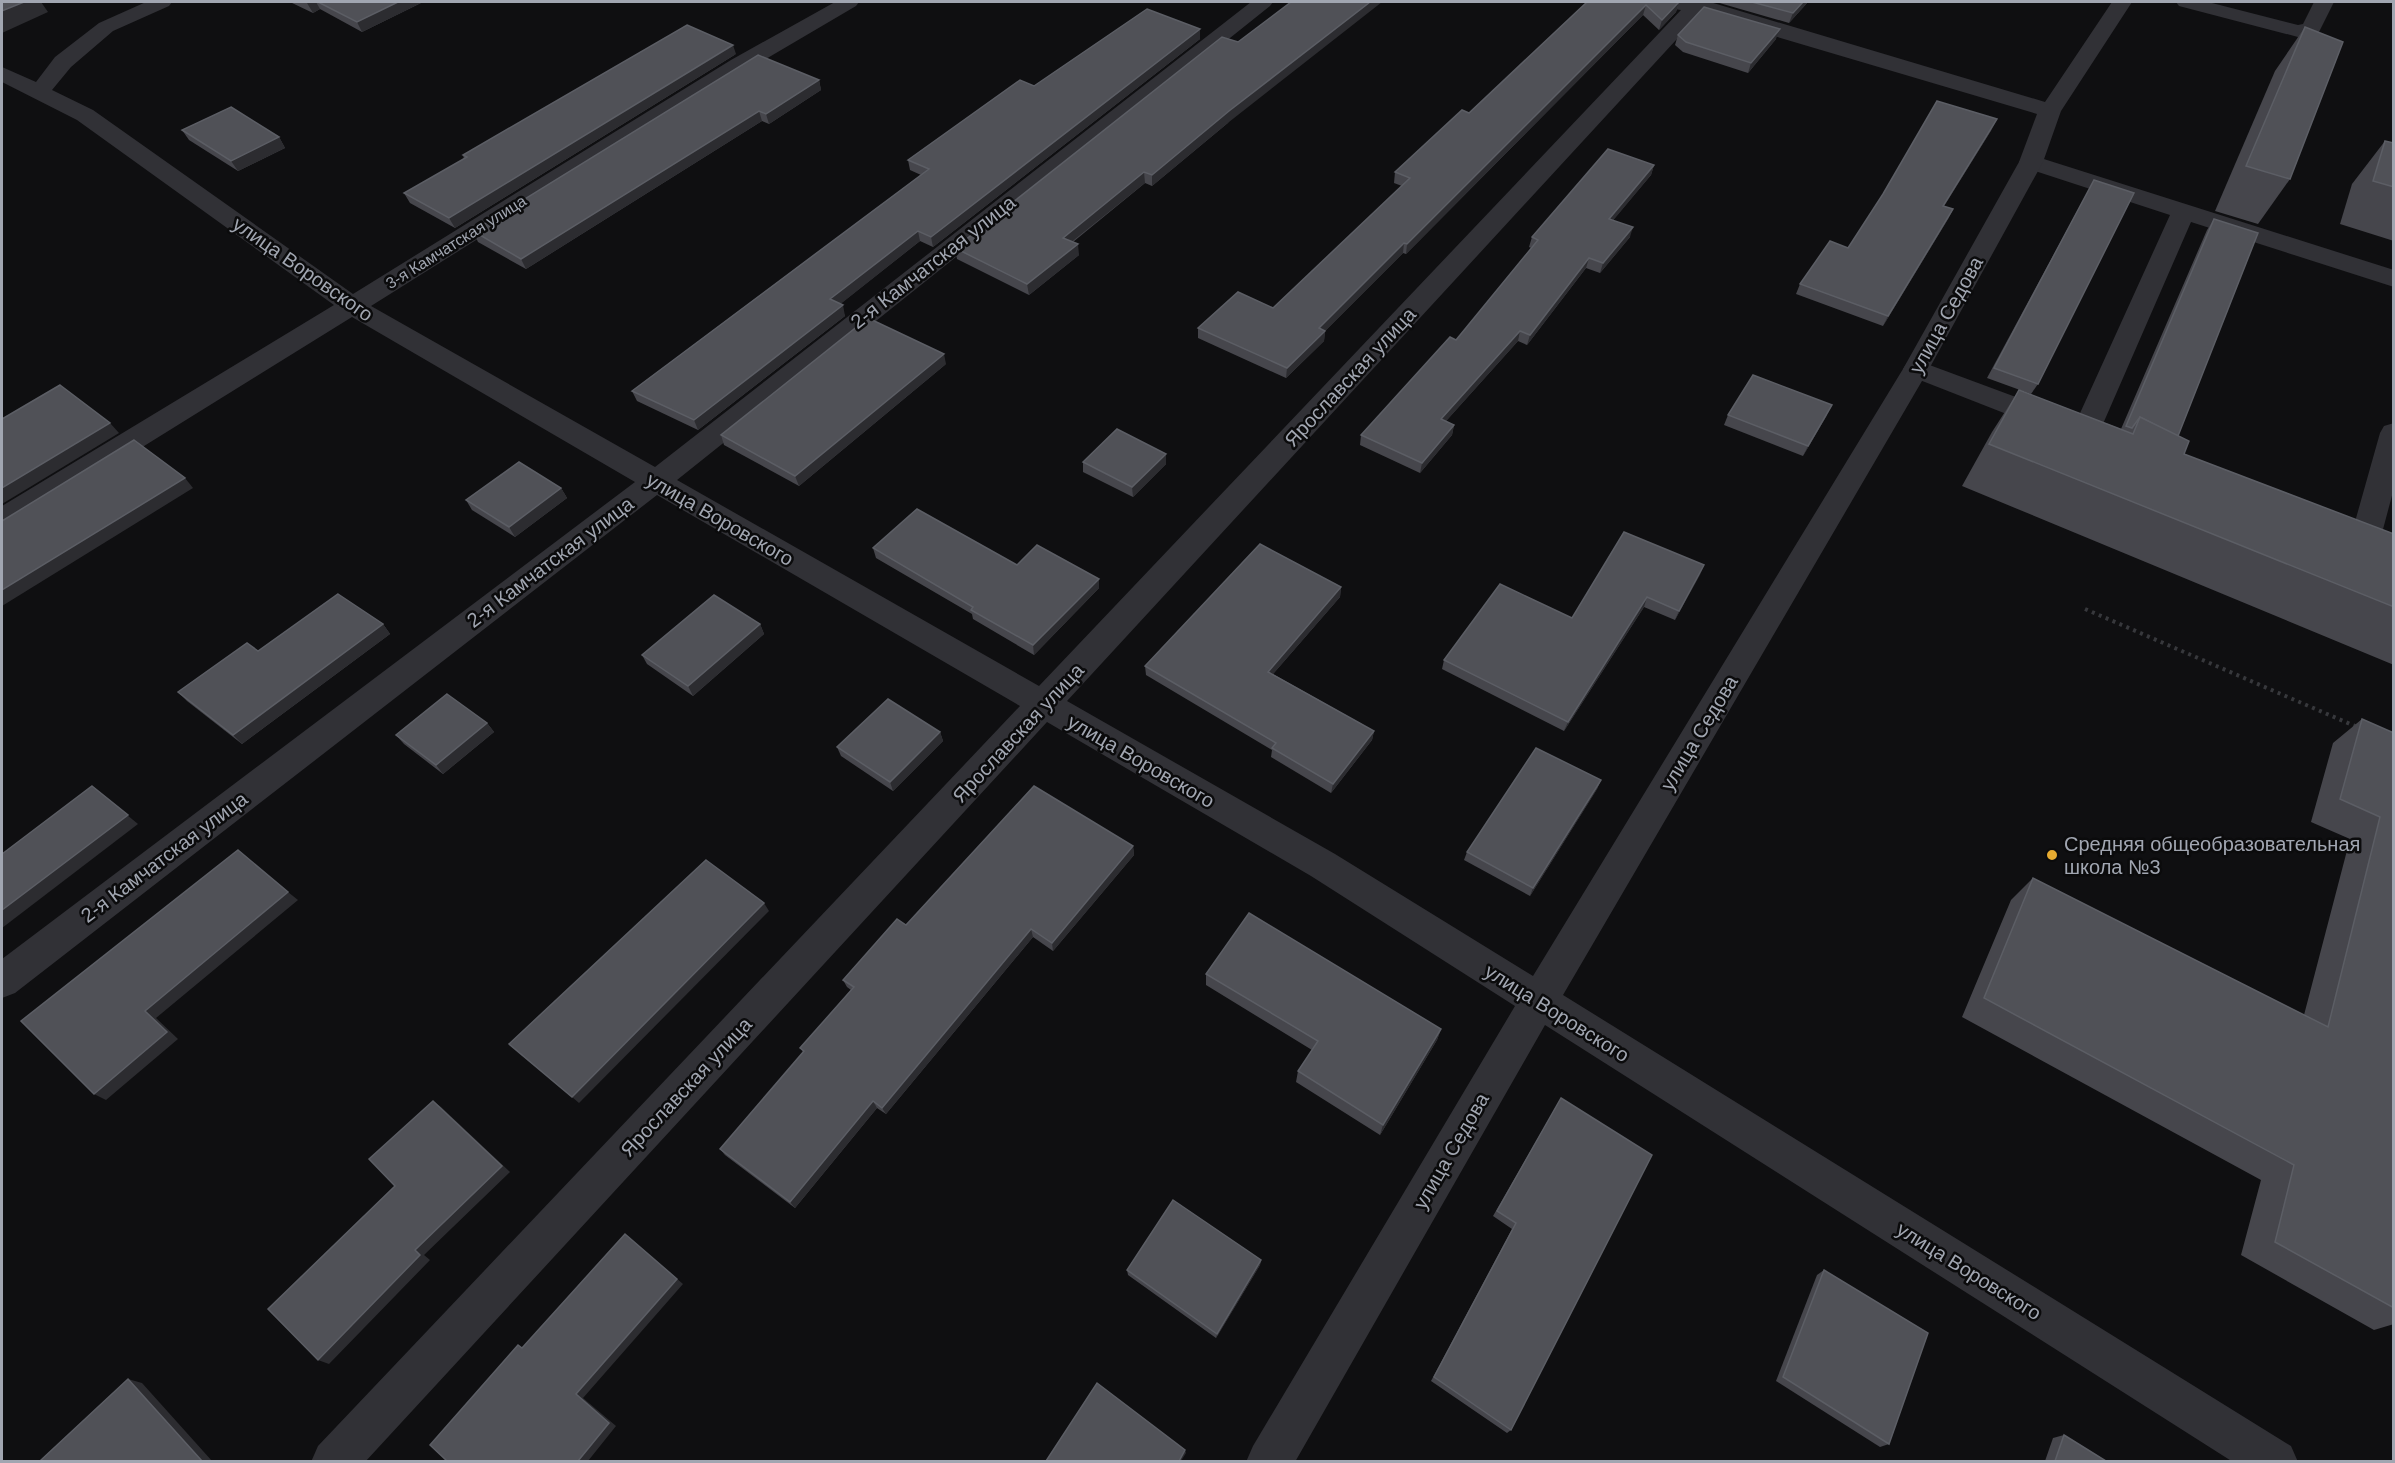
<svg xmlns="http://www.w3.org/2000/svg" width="2395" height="1463" font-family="Arial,sans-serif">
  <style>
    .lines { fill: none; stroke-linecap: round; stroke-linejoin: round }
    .path { stroke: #37383c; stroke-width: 4; stroke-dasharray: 3 4.5; stroke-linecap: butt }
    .service { fill: #313136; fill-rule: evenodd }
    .minor { fill: #313136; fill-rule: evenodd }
    .wall { fill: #46464c }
    .shaded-wall { fill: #2c2c30 }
    .building { fill: #505157; stroke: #5c5e65; stroke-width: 1.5 }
    .poi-dot { fill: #e7ab31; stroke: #0b0b0c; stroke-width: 2 }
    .labels { text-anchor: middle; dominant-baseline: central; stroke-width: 5; stroke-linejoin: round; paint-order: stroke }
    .far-street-label { font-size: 16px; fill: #a1a6b1; stroke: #0b0b0c }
    .street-label { font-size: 20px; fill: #a1a6b1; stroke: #0b0b0c }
    .poi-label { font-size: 20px; fill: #a1a6b1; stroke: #0b0b0c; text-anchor: start }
  </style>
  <rect width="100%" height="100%" fill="#0f0f11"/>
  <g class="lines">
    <!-- path -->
    <polyline class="path" points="2085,609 2357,727"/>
    <!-- service -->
    <g class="service">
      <polygon points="2176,2 2208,2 2298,25 2303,24 2314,2 2334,2 2318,34 2298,37 2179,6"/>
      <polygon points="2031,155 2394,270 2394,287 2191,222 2099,433 2095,440 2085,443 2075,440 2071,433 2170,215 2023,167 2019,162 2023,157"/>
      <polygon points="1916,360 2062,414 2066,421 2062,428 2052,431 2042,428 1907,375 1903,369 1907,363"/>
      <polygon points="2394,423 2394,488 2382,533 2394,540 2394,563 2364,552 2351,536 2380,433 2384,426"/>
    </g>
    <!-- minor -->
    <path class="minor" d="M146,2H172L169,6L113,31L71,67L52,90L93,110L353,294L731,60L835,2H859L856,6L747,70L371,306L655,467L1251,2H1273L1270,6L677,480L1039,686L1681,10L1653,6L1650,2H1710L2045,102L2112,2H2132L2061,111L2043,162L1929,369L1563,995L2291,1446L2298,1462H2233L1545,1025L1295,1462H1246L1253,1446L1515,1006L1311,876L1047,722L365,1462H311L318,1446L1020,706L657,495L15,993L2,998V959L635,482L352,317L12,528L2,531V506L334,305L77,120L2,82V67L36,82L55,57L99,23ZM1700,14L2037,114L2019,162L1903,369L1533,976L1335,854L1067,701Z"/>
  </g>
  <!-- wall -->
  <g class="wall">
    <polygon points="290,2 423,2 362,32 320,9 313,13"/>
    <polygon points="1587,2 1679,2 1676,12 1659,30 1643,15 1406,254 1403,253 1325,331 1324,341 1286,378 1198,338 1198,328 1273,308 1402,186 1394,183 1395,172 1469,113"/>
    <polygon points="1716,2 1808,2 1789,23"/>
    <polygon points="2305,27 2290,179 2258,224 2215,211 2275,71"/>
    <polygon points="1200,29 1200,39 933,247 920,241 840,304 845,316 698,430 637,401 632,391 921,175 910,170 908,160 1034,86"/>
    <polygon points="1678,35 1776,39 1748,73 1683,52 1675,45"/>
    <polygon points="736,54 455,228 410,203 404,193 464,159 463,155"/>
    <polygon points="819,80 821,90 769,124 762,121 526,269 478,242 473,231"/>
    <polygon points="1229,122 1152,186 1145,183 1073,242 1079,255 1029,295 957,259 955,248"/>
    <polygon points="1992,129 1944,206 1953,209 1948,219 1883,326 1796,294 1800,284 1848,248"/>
    <polygon points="182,130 279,137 285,148 238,171 189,140"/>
    <polygon points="2385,141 2394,143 2394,241 2340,224 2352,184"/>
    <polygon points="1654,165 1651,175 1613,220 1630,237 1600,273 1586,268 1527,345 1518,341 1446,421 1454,425 1452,435 1420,473 1360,445 1361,435 1456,340 1531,248 1529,247 1532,237"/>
    <polygon points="2094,180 2038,384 2031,394 1987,378"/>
    <polygon points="2214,219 2178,436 2184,454 2394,534 2394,665 1962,486 1992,432 2019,390 2121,429 2207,230"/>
    <polygon points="946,364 799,486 724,445 721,435"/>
    <polygon points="1728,415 1827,415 1803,456 1724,425"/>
    <polygon points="1166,454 1166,464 1133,497 1083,472 1083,462"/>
    <polygon points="561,488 567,498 515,537 472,510 466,500"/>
    <polygon points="873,548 1017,565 1099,588 1034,655 973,619 972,614 876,558"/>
    <polygon points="1704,565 1675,620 1644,607 1564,731 1442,669 1444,660 1572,618"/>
    <polygon points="1341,587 1340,597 1273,674 1374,731 1372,740 1331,793 1271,757 1272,750 1146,675 1145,666"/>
    <polygon points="383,624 390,634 242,744 187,701 178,692"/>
    <polygon points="760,624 764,634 693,696 647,664 642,655"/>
    <polygon points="2362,719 2394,733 2394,1324 2374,1330 2241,1255 2261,1180 1962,1017 2011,900 2033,878 2304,1015 2350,839 2311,822 2333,743"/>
    <polygon points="487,723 494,732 443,774 404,744 396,735"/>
    <polygon points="940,732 943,741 893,791 841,756 837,747"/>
    <polygon points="1601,780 1597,789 1530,896 1464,860 1467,852"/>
    <polygon points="1133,846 1134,855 1053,951 1033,937 886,1114 877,1108 795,1208 725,1155 720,1149 803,1052 800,1048 851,990 847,987 843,980 906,925"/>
    <polygon points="1206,974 1441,1029 1437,1040 1380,1135 1296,1082 1298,1071 1312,1050 1206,985"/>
    <polygon points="1561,1098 1511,1430 1507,1433 1431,1381 1512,1229 1493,1216"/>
    <polygon points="1261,1260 1260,1265 1216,1338 1128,1275 1127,1270"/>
    <polygon points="1824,1270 1889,1444 1880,1447 1776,1381 1817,1275"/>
    <polygon points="2064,1435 2106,1461 2045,1461 2053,1438"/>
  </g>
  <!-- shaded-wall -->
  <g class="shaded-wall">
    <polygon points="24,2 41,2 48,12 2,33 2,11"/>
    <polygon points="310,2 316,2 320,9 313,13 307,3"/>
    <polygon points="398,2 423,2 362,32 357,22"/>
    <polygon points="1370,2 1382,2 1229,122 1152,186 1152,175 1229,111"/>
    <polygon points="1679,2 1676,12 1659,30 1662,20"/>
    <polygon points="1803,2 1808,2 1789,23 1793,13"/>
    <polygon points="1646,5 1643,15 1406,254 1407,244"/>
    <polygon points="1200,29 1200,39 933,247 931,237"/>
    <polygon points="1780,29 1776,39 1748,73 1751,63"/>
    <polygon points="733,45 736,54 455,228 449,218"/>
    <polygon points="819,80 821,90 769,124 766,114"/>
    <polygon points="759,111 762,121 526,269 521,259"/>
    <polygon points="1997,119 1992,129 1938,216 1943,206"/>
    <polygon points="279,137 285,148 238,171 231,161"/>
    <polygon points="1654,165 1651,175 1606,229 1609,219"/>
    <polygon points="1144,172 1145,183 1064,248 1063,238"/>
    <polygon points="1953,209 1948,219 1883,326 1888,316"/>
    <polygon points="1633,227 1630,237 1600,273 1603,263"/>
    <polygon points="918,231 920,241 833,310 830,299"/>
    <polygon points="1404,243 1403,253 1325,331 1324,341 1286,378 1287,368 1319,328"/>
    <polygon points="1078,244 1079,255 1029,295 1027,284"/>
    <polygon points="1589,258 1586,268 1527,345 1530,335"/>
    <polygon points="843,305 845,316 698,430 694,420"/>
    <polygon points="1520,331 1518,341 1439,429 1441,419"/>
    <polygon points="944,354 946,364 799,486 795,476"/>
    <polygon points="1832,405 1827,415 1803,456 1808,446"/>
    <polygon points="110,423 119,433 2,504 2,488"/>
    <polygon points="1454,425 1452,435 1420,473 1422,463"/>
    <polygon points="1166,454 1166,464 1133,497 1132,487"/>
    <polygon points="185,478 193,488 2,606 2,590"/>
    <polygon points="561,488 567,498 515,537 509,527"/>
    <polygon points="1704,565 1700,575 1675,620 1679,611"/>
    <polygon points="1099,579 1099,588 1034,655 1033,645"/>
    <polygon points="1341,587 1340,597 1267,681 1268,672"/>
    <polygon points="1647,597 1644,607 1564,731 1568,722"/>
    <polygon points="383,624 390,634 242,744 233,735"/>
    <polygon points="760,624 764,634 693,696 688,686"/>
    <polygon points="487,723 494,732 443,774 436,765"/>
    <polygon points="1374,731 1372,740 1331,793 1333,784"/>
    <polygon points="940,732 943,741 893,791 890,782"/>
    <polygon points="1601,780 1597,789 1530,896 1533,888"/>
    <polygon points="92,786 138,824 2,928 2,910"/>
    <polygon points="1133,846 1134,855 1053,951 1052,943"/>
    <polygon points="288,892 298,900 156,1018 178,1039 106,1100 94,1094 145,1011"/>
    <polygon points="764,903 769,911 579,1103 572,1097"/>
    <polygon points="1031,929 1033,937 886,1114 882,1108"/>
    <polygon points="1441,1029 1437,1040 1380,1135 1383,1125"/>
    <polygon points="433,1101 441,1107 510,1172 424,1255 430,1260 329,1364 318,1360"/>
    <polygon points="873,1101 877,1108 795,1208 790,1202"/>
    <polygon points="625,1234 683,1284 583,1398 616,1426 588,1461 578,1461 576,1394"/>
    <polygon points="1261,1260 1260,1265 1216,1338 1217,1334"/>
    <polygon points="128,1379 142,1383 212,1461 202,1461"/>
    <polygon points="1185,1450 1186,1453 1181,1461 1179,1461"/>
  </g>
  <!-- building -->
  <g class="building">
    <polygon points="2,2 24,2 2,11"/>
    <polygon points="318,2 398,2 357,22"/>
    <polygon points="1291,2 1370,2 1229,111 1152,175 1144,172 1063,238 1078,244 1027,284 955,248 1222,37 1238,42"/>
    <polygon points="1587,2 1679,2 1662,20 1646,5 1407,244 1404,243 1319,328 1325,331 1287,368 1198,328 1238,292 1273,308 1410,178 1395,172 1462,110 1469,113"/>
    <polygon points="1752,2 1803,2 1793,13"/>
    <polygon points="1704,7 1780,29 1751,63 1686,42 1678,35"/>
    <polygon points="1147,9 1200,29 931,237 918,231 830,299 843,305 694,420 632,391 929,169 908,160 1020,80 1034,86"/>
    <polygon points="687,25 733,45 449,218 404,193 467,157 463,155"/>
    <polygon points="2305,27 2343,42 2290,179 2246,166"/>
    <polygon points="758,55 819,80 766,114 759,111 521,259 473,231"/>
    <polygon points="1937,101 1997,119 1943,206 1953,209 1888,316 1800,284 1830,241 1848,248 1883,194"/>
    <polygon points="231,107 279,137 231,161 182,130"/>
    <polygon points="2385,141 2394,143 2394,187 2373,181"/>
    <polygon points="1608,149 1654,165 1609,219 1633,227 1603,263 1589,258 1530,335 1520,331 1441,419 1454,425 1422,463 1361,435 1450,337 1456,340 1538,240 1532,237"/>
    <polygon points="2094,180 2134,193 2038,384 1994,368"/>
    <polygon points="2214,219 2258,233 2178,436 2140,417 2132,428 2126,426"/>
    <polygon points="868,318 944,354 795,476 721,435"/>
    <polygon points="1753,375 1832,405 1808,446 1728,415"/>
    <polygon points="60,385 110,423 2,488 2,419"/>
    <polygon points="2019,390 2133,434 2140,417 2189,441 2184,454 2394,534 2394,607 1989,444"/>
    <polygon points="1117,429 1166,454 1132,487 1083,462"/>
    <polygon points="134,440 185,478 2,590 2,521"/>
    <polygon points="519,462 561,488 509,527 466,500"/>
    <polygon points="917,509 1017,565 1037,545 1099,579 1033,645 971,610 973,607 873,548"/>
    <polygon points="1624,532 1704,565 1679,611 1647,597 1568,722 1444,660 1500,584 1572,618"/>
    <polygon points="1260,544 1341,587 1268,672 1374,731 1333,784 1272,748 1276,743 1145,666"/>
    <polygon points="338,594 383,624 233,735 178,692 247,643 258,651"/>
    <polygon points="714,595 760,624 688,686 642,655"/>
    <polygon points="447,694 487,723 436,765 396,735"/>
    <polygon points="888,699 940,732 890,782 837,747"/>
    <polygon points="2362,719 2394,733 2394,1308 2275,1242 2294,1165 1984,998 2033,878 2328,1027 2380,817 2340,799"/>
    <polygon points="1536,748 1601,780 1533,888 1467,852"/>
    <polygon points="92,786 128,815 2,910 2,854"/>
    <polygon points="1034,786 1133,846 1052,943 1031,929 882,1108 873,1101 790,1202 720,1149 804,1051 800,1048 854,987 843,980 897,919 906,925"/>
    <polygon points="238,850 288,892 145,1011 167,1032 94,1094 21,1021"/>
    <polygon points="706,860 764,903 572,1097 509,1044"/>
    <polygon points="1249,913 1441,1029 1383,1125 1298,1071 1318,1041 1206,974"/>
    <polygon points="1561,1098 1652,1155 1511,1430 1434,1377 1516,1223 1497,1211"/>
    <polygon points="433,1101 502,1166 415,1250 420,1255 318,1360 268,1309 395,1186 369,1159"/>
    <polygon points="1173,1200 1261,1260 1217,1334 1127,1270"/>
    <polygon points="625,1234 677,1279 576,1394 609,1423 578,1461 447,1461 430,1445 518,1345 522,1348"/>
    <polygon points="1824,1270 1928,1333 1889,1444 1783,1377"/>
    <polygon points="128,1379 202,1461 40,1461"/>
    <polygon points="1097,1383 1185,1450 1179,1461 1046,1461"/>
    <polygon points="2064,1435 2106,1461 2055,1461"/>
  </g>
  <!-- markers -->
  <circle class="poi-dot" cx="2052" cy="855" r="6"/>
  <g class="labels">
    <!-- far-street labels -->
    <g class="far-street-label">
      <text transform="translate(456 242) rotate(-32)">3-я Камчатская улица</text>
    </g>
    <!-- street labels -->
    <g class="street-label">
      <text transform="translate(933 262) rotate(-38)">2-я Камчатская улица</text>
      <text transform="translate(303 269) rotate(35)">улица Воровского</text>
      <text transform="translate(1946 315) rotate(-61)">улица Седова</text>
      <text transform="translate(1350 377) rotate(-47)">Ярославская улица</text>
      <text transform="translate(720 519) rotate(30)">улица Воровского</text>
      <text transform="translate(550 562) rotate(-37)">2-я Камчатская улица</text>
      <text transform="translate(1018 733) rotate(-47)">Ярославская улица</text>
      <text transform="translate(1699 733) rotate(-59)">улица Седова</text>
      <text transform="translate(1141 761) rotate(30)">улица Воровского</text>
      <text transform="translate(164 857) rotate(-37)">2-я Камчатская улица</text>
      <text transform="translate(1557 1013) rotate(32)">улица Воровского</text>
      <text transform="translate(686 1087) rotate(-47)">Ярославская улица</text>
      <text transform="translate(1451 1151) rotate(-60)">улица Седова</text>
      <text transform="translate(1969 1271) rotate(32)">улица Воровского</text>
    </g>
    <!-- poi labels -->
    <g class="poi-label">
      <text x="2064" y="844">Средняя общеобразовательная<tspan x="2064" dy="23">школа №3</tspan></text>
    </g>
  </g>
  <!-- border -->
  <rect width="2395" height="1463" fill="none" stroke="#a1a6b1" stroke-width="6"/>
</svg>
